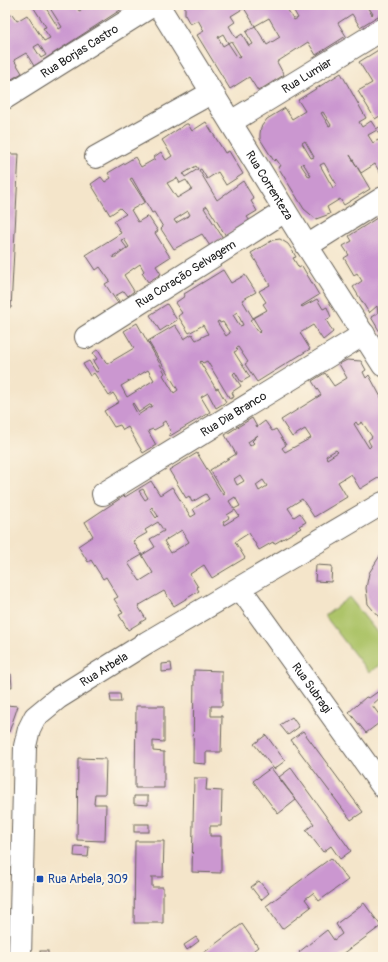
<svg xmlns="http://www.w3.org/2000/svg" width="388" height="962" font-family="Pangolin,sans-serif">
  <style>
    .green { fill: #adc469; stroke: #647042 }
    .building { fill: #cb97d0; fill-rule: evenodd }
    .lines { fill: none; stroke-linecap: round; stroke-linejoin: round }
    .minor-casing { stroke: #686259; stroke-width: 24 }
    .minor { stroke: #fff; stroke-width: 22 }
    .transit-dot { fill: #1a4fb4; stroke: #fcf5e5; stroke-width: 1.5 }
    .labels { text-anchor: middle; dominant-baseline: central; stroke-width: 4; stroke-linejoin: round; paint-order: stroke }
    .street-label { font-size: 12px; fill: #1c1c1c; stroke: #fcf5e5 }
    .transit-label { font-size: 12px; fill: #164399; stroke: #fcf5e5; text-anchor: start }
  </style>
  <rect width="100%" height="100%" fill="#fcf5e5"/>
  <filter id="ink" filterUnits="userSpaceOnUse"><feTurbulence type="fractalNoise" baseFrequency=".025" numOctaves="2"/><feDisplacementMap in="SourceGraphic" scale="8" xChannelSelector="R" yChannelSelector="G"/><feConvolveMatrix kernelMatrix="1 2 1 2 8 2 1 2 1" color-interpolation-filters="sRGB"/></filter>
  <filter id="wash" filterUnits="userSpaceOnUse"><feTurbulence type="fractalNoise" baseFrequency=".012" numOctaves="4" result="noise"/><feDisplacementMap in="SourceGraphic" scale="16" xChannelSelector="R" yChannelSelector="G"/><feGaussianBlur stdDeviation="0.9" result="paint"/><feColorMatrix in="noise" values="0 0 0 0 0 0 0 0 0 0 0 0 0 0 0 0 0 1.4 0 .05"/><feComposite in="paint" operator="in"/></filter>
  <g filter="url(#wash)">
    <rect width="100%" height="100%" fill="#f4e5ca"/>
    <!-- green -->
    <polygon class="green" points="349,597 383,640 383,662 369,673 325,616"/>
    <g id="blocks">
      <!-- building -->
      <g class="building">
        <path d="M32,5H44L59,29L62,27L48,5H76L79,11L81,10L79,7L82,5H128L34,66L26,53L14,60L22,73L5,83V18L12,14L17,21L27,15L44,41L50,38L43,28L46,27ZM39,44L46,55L41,58L34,47Z"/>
        <path d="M185,5H289L286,7L294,20L298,18L294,11L297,9L294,5H319L321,7L325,5H366L372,15L373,14L367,5H383V13L360,27L352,14L338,23L346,36L316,55L308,42L277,62L284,75L258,91L249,77L230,89L197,35L204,31L198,20L190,24L185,15ZM244,8L255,26L269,18L280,37L267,45L255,26L246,32L253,44L249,46L242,34L236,38L229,26L235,22L231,16ZM223,34L228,43L231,41L241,57L238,58L228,43L223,46L218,37Z"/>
        <polygon points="383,47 383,114 375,119 358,91 372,83 359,62"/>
        <path d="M341,73L366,118L359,122L362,127L371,121L377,130L368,135L373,143L378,140L383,148V178L375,164L361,173L350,155L370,189L344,205L340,199L327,207L330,214L316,219L304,209L278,167L281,166L276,159L274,161L260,139V134L261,127L267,119L285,108L292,119L305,111L298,100ZM323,112L331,125L329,126L321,113ZM305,141L314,157L311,158L302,143ZM303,163L311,176L309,177L301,165ZM324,163L337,185L333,188L320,165Z"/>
        <path d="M206,122L225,153L229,151L243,174L226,185L218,172L207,179L201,169L199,170L217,200L243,181L254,199L251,201L257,211L247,217L250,221L226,236L207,206L204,208L223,238L210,246L202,234L174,249L161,229L163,227L154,212L152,213L132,178L130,179L145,202L131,210L138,222L148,216L158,231L155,233L170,257L156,266L161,274L148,282L142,273L144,271L140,264L124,275L134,291L128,296L124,291L115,296L119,301L117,302L105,284L110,281L100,267L96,270L86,255L121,233L114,221L126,214L120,208L110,215L91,184L101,177L105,182L111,178L108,173L135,157L141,167L155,159L154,157L161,152L166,160L172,156L162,140L186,124H188L192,131ZM196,166L198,169L185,177L183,174ZM177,178L180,183L186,180L192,189L177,198L167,183ZM188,211L190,215L176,223L174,220ZM124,239L129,247L114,258L113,256L127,248L121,240Z"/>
        <polygon points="383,125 383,140 376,129"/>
        <polygon points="5,154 19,154 11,308 5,308"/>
        <polygon points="383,214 383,258 381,259 383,262 383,282 379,285 383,291 383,337 371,317 378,313 377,306 369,313 353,287 362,281 357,273 354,275 344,258 349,255 343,246 352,241 349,236"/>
        <path d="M280,239L288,244L292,250L296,257L293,258L299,268L302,266L319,295L301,306L302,307L317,299L323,309L327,307L331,317L326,320L333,332L323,340L313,325L300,333L310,349L257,382L245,364L248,362L238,347L236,348L238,350L234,352L250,377L241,382L235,372L233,374L241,386L232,392L234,397L230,399L207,361L203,363L201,361L200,362L216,389L218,388L226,402L216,408L208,393L201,397L210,412L170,436L169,434L171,432L165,421L162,423L163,425L154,430L153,429L148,431L156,445L143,453L128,427L123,430L120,425L114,427L104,411L119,402L113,393L109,396L94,373L90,376L83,364L89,361L96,372L99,371L93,361L97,359L93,353L98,349L107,364L134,348L124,331L137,323L165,373L163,375L174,393L178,390L148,341L175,325L184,339L192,334L196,340L208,334L203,325L189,333L178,316L182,313L175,303L185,296L184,294L223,270L231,283L245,275L256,292L242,300L253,318L250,320L259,333L261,331L253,318L267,310L263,304L266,302L259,291L270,285L251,253L273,240ZM237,312L243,325L240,326L233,315ZM219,321L220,323L223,322L230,333L226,336L217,322ZM148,370L154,380L127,397L121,386ZM133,403L139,412L151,404L152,406L138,415L132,404Z"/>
        <polygon points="167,304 177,320 160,331 150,315"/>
        <path d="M347,360L361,361L366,370L363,372L366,378L369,375L383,401V475L360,489L351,474L338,482L347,497L314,517L302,499L288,508L294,517L300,513L306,522L299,526L301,528L274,544L273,542L259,550L249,533L235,542L245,558L212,578L204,565L190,574L198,587L197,588L199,591L174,606L164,591L138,606L146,619L128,630L119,615L123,613L114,599L118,597L106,577L103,579L91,560L88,562L78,546L93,536L85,522L124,496L125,497L151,481L160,495L172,487L191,517L196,514L193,509L209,499L206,494L192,502L189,496L186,498L169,470L197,453L223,495L225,494L210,470L236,454L225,435L252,418L257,427L265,421L272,431L276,429L286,445L282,448L285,452L311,438L305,429L292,437L281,420L321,395L312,381L325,373L334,386L347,378L339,364ZM356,422L358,425L362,422L372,437L368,440L371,446L369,448L354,424ZM258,435L252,441L254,443L250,446L248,442ZM336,450L338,452L327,459L326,456ZM240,475L244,481L237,485L234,479ZM263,480L267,486L259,491L256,485ZM143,489L148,498L145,500L139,491ZM235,497L240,506L234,509L229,501ZM152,507L158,516L156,518L150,509ZM235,510L239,516L224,525L223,522L229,518L227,515ZM158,522L164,531L150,539L155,547L142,555L153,573L140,581L128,563L142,555L133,541L147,533L145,530ZM182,530L189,542L171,553L164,541Z"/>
        <polygon points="383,551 383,622 368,604 366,588 369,573"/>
        <polygon points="316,565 332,566 331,582 315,581"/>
        <polygon points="171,663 172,671 162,672 162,664"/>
        <polygon points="194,670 222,671 222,706 211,706 211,716 222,716 221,752 206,752 206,764 193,763"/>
        <polygon points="5,673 11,674 12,687 5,686"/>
        <polygon points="383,688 383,697 382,696 372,705 383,720 366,733 349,712 366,697 369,698"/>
        <polygon points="110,694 120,694 121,702 111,702"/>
        <polygon points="5,705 18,706 9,732 5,731"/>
        <polygon points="136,706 164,706 164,742 153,741 153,751 164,752 164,788 135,788"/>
        <polygon points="292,717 299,727 288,735 280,725"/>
        <polygon points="303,731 363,812 351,820 291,740"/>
        <polygon points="266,735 285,761 274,769 254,744"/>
        <polygon points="78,758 106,759 105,794 95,794 94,804 106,804 105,841 77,840"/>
        <polygon points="271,768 296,800 278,814 253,781"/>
        <polygon points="291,768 351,851 340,859 331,846 323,852 306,830 314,824 279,777"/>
        <polygon points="194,778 207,778 206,790 222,791 221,826 210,826 210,836 221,836 221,873 192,872"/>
        <polygon points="134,796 148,796 148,805 134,804"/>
        <rect x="134" y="824" width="15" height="8"/>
        <polygon points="135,841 164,841 163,877 152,877 152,887 163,887 163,923 134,923"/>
        <polygon points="75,846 89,847 88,857 74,856"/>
        <polygon points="331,858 348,880 319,901 313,893 305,899 311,907 282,929 266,906"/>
        <polygon points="259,881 269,893 261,900 251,887"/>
        <polygon points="364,903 381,926 339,957 303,957 299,952 327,930 334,940 342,934 336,924"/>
        <polygon points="242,924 258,947 245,957 198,957"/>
        <polygon points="196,937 199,941 187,950 184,945"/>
        <rect x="40" y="951" width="8" height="6"/>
      </g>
    </g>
  </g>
  <g filter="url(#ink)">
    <use href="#blocks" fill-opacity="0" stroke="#686259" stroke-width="1"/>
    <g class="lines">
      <!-- minor casing -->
      <g class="minor-casing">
        <g id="minor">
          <path id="s1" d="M158,5L307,246L383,365"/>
          <path id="s2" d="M5,98L153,5"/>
          <path id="s3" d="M231,122L383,29"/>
          <polyline points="96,157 211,93"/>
          <polyline points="307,246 383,198"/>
          <path id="s4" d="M86,337L285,211"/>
          <path id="s5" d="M103,494L364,334"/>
          <path id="s6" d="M240,588L383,787"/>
          <path id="s7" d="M20,957L25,746L29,729L35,717L58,698L146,643L383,503"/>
        </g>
      </g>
      <!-- minor -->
      <use href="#minor" class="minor"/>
    </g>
  </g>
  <!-- markers -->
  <rect class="transit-dot" x="36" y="875" width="8" height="8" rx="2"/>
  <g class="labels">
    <!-- street labels -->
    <g class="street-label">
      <text stroke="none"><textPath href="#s2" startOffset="88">Rua Borjas Castro</textPath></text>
      <text stroke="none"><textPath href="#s3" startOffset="89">Rua Lumiar</textPath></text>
      <text stroke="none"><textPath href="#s1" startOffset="212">Rua Correnteza</textPath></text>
      <text stroke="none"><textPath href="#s4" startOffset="118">Rua Coração Selvagem</textPath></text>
      <text stroke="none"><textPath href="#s5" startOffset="153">Rua Dia Branco</textPath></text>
      <text stroke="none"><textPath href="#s7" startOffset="326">Rua Arbela</textPath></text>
      <text stroke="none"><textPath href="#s6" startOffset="123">Rua Subragi</textPath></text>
    </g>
    <!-- transit labels -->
    <g class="transit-label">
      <text x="48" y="879">Rua Arbela, 309</text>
    </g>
  </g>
  <!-- margin -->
  <rect width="388" height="962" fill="none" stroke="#fcf5e5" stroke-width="20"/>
</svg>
